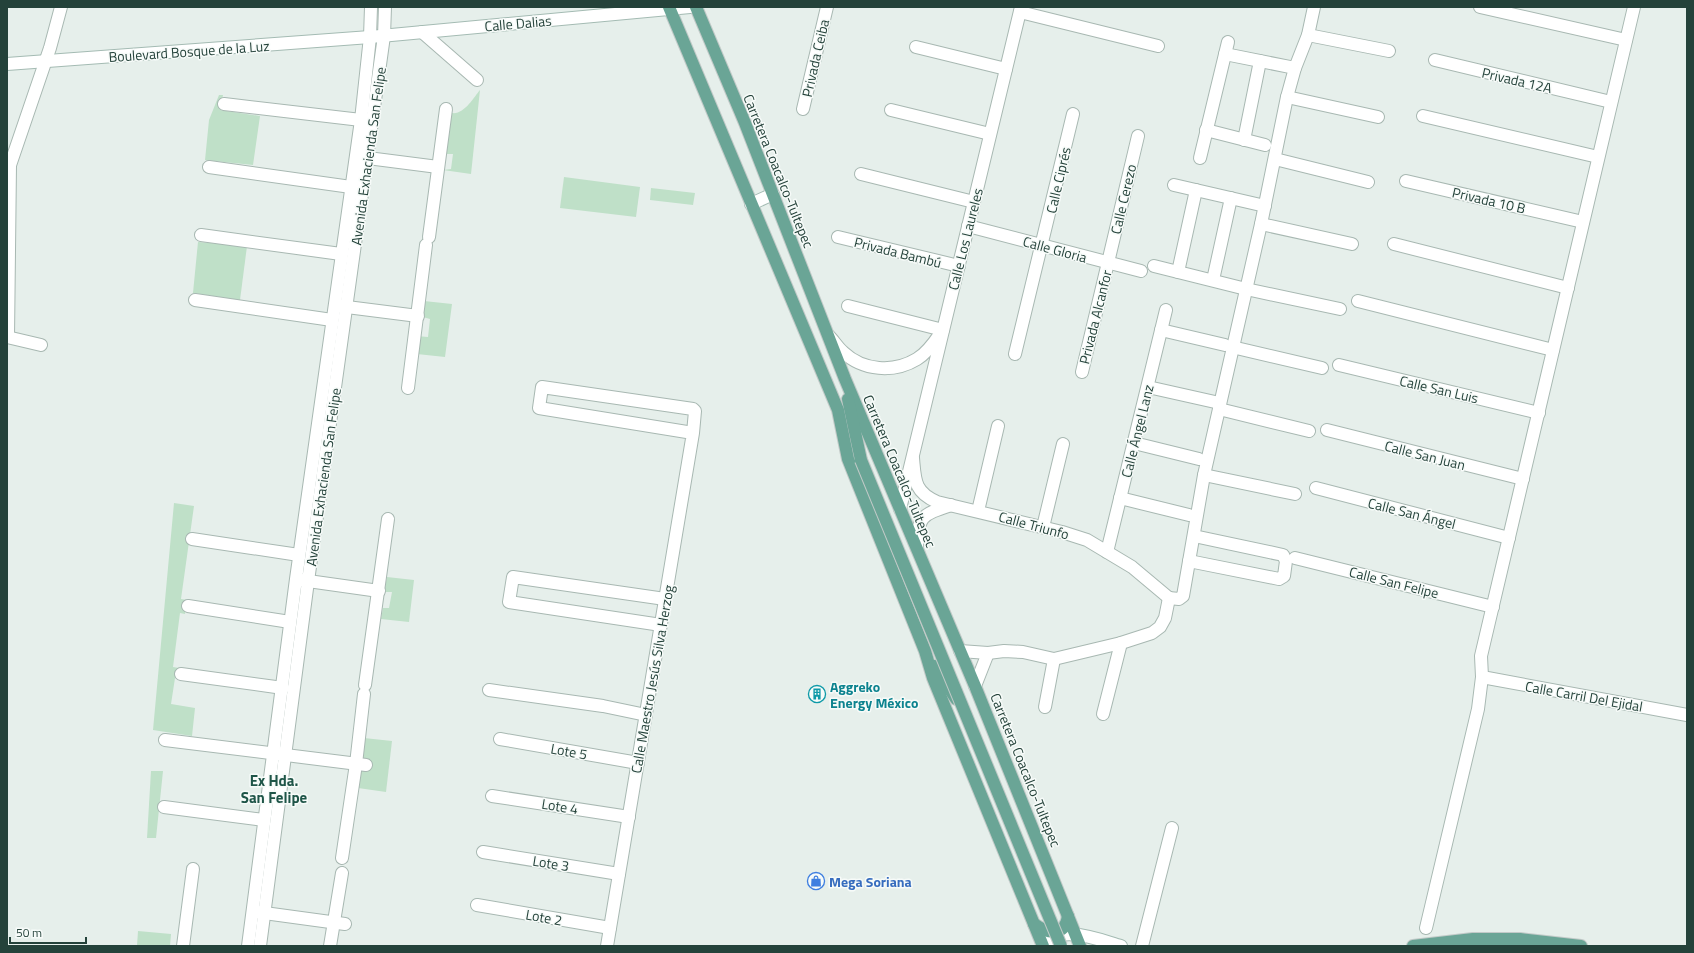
<svg xmlns="http://www.w3.org/2000/svg" width="1694" height="953" font-family="'Titillium Web',sans-serif">
  <style>
    .green { fill: #bfe0c8 }
    .lines { fill: none; stroke-linecap: round; stroke-linejoin: round }
    .minor-casing { stroke: #a8b8b2; stroke-width: 14 }
    .tertiary-casing { stroke: #a8b8b2; stroke-width: 14 }
    .secondary-casing { stroke: #a4bbb3; stroke-width: 14 }
    .primary-casing { stroke: #c2cac8; stroke-width: 14 }
    .minor { stroke: #fff; stroke-width: 12 }
    .tertiary { stroke: #fff; stroke-width: 12 }
    .secondary { stroke: #fff; stroke-width: 12 }
    .primary { stroke: #6aa596; stroke-width: 12 }
    .primary-bridge-casing { stroke: #c2cac8; stroke-width: 14; stroke-linecap: butt }
    .primary-bridge { stroke: #6aa596; stroke-width: 12 }
    .labels { text-anchor: middle; dominant-baseline: central; stroke-width: 3; stroke-linejoin: round; paint-order: stroke }
    .street-label { font-size: 14px; fill: #24423a; stroke: #f7fbf9 }
    .culture-label { font-size: 14px; font-weight: bold; fill: #0d838f; stroke: #f7fbf9; text-anchor: start }
    .shop-label { font-size: 14px; font-weight: bold; fill: #366cbe; stroke: #f7fbf9; text-anchor: start }
    .neighbourhood-label { font-size: 15px; font-weight: bold; fill: #1f5548; stroke: #f7fbf9 }
  </style>
  <rect width="100%" height="100%" fill="#e6efeb"/>
  <!-- green -->
  <g class="green">
    <path d="M480,90L471,174L443,170L451,169L453,154H446L452,113C464,115 474,97 480,90Z"/>
    <polygon points="219,95 223,95 220,110 260,116 253,165 205,160 209,120"/>
    <polygon points="564,177 640,187 636,217 560,208"/>
    <polygon points="651,188 695,193 693,205 650,200"/>
    <polygon points="198,242 247,246 240,300 193,293"/>
    <polygon points="424,301 452,304 445,357 417,354 416,336 428,337 430,319 423,317"/>
    <polygon points="174,503 194,506 181,599 187,600 185,614 180,613 173,667 179,668 175,678 171,704 195,708 192,736 153,730"/>
    <polygon points="387,577 414,580 409,622 381,619 383,608 389,608 392,592 384,592"/>
    <polygon points="364,738 392,741 386,792 358,788"/>
    <polygon points="151,771 163,771 156,838 147,838"/>
    <polygon points="138,931 171,934 170,946 137,946"/>
  </g>
  <g class="lines">
    <!-- minor casing -->
    <g class="minor-casing">
      <g id="minor">
        <polyline points="1480,7 1626,40"/>
        <polyline points="1020,12 1158,46"/>
        <polyline points="422,32 477,80"/>
        <polyline points="1308,35 1389,51"/>
        <polyline points="916,47 1006,69"/>
        <polyline points="1225,54 1295,68"/>
        <polyline points="1435,60 1611,102"/>
        <polyline points="1287,97 1378,117"/>
        <polyline points="224,104 361,120"/>
        <polyline points="803,109 827,7"/>
        <polyline points="891,110 990,134"/>
        <polyline points="1423,116 1598,157"/>
        <polyline points="1206,130 1265,145"/>
        <polyline points="1244,140 1260,61"/>
        <polyline points="360,157 438,167"/>
        <polyline points="1200,158 1228,42"/>
        <polyline points="1275,159 1368,182"/>
        <polyline points="209,167 351,187"/>
        <polyline points="861,174 974,202"/>
        <polyline points="1406,181 1583,222"/>
        <polyline points="1174,185 1265,206"/>
        <polyline points="1261,224 1352,244"/>
        <polyline points="968,226 1141,271"/>
        <polyline points="201,235 341,254"/>
        <polyline points="429,237 446,109"/>
        <polyline points="838,237 959,266"/>
        <polyline points="1394,244 1568,288"/>
        <polyline points="1154,266 1246,289 1340,309"/>
        <polyline points="1178,272 1196,190"/>
        <polyline points="1213,280 1231,198"/>
        <polyline points="195,300 332,320"/>
        <polyline points="1358,301 1553,350"/>
        <polyline points="339,306 418,316"/>
        <polyline points="848,306 943,330"/>
        <polyline points="1161,330 1225,345"/>
        <polyline points="7,337 41,345"/>
        <polyline points="8,337 10,165"/>
        <polyline points="1232,347 1322,368"/>
        <polyline points="1015,354 1073,114"/>
        <polyline points="1339,365 1539,413"/>
        <polyline points="1082,372 1138,136"/>
        <polyline points="1148,387 1215,402"/>
        <polyline points="408,388 426,245"/>
        <polyline points="1219,409 1309,431"/>
        <polyline points="1327,430 1523,479"/>
        <polyline points="1134,443 1199,459"/>
        <path d="M913,458C915,480 914,492 937,502L1062,532L1087,540L1132,567L1169,598"/>
        <polyline points="1204,475 1295,494"/>
        <polyline points="1316,488 1509,538"/>
        <polyline points="1120,498 1189,515"/>
        <polyline points="978,511 998,426"/>
        <polyline points="1043,527 1063,444"/>
        <polyline points="192,539 299,555"/>
        <path d="M917,548C918,516 921,515 951,505"/>
        <polyline points="1107,552 1166,310"/>
        <polyline points="1295,558 1493,607"/>
        <polyline points="1189,561 1279,579 1284,576 1286,561 1283,555 1194,536"/>
        <polyline points="301,580 379,591"/>
        <polyline points="1169,598 1179,599 1183,596 1204,475 1261,224 1287,97 1295,68 1308,35 1314,7"/>
        <polyline points="188,606 290,622"/>
        <polyline points="661,625 509,602 513,577 665,599"/>
        <polyline points="960,651 988,653 1004,651 1023,652 1054,659 1121,643 1152,633 1160,627 1165,618 1169,598"/>
        <polyline points="181,674 283,688"/>
        <polyline points="1482,677 1687,715"/>
        <polyline points="365,685 388,519"/>
        <polyline points="975,686 988,653"/>
        <polyline points="489,690 603,706 646,715"/>
        <polyline points="1045,707 1054,659"/>
        <polyline points="1103,714 1121,643"/>
        <polyline points="500,739 638,763"/>
        <polyline points="165,740 366,765"/>
        <polyline points="492,796 629,817"/>
        <polyline points="164,807 264,820"/>
        <polyline points="483,852 619,874"/>
        <polyline points="342,858 356,764 364,694"/>
        <polyline points="477,905 610,928"/>
        <polyline points="257,912 345,924"/>
        <polyline points="183,946 193,869"/>
        <polyline points="248,946 296,579 361,120 370,37 371,7"/>
        <polyline points="260,946 308,581 384,36 385,7"/>
        <polyline points="330,946 342,873"/>
        <polyline points="607,946 693,433 695,411 693,409 542,387 539,408 693,433"/>
        <polyline points="1142,946 1172,828"/>
      </g>
    </g>
    <!-- tertiary casing -->
    <g class="tertiary-casing">
      <g id="tertiary">
        <polyline points="7,174 50,48 61,7"/>
        <path d="M829,336C834,341 838,348 843,352C863,371 894,373 917,359C927,353 934,343 940,334"/>
        <polyline points="900,509 1021,7"/>
        <polyline points="1426,928 1478,709 1482,677 1481,656 1634,7"/>
      </g>
    </g>
    <!-- secondary casing -->
    <g class="secondary-casing">
      <g id="secondary">
        <polyline points="7,64 370,37 690,7"/>
        <polyline points="751,204 773,194"/>
        <path d="M1045,946C1057,922 1102,941 1121,946"/>
      </g>
    </g>
    <!-- primary casing -->
    <g class="primary-casing">
      <g id="primary">
        <polyline points="669,7 838,410 848,459 925,651 933,678 1043,946"/>
        <polyline points="696,7 745,123 845,379 975,686 1080,946"/>
        <polyline points="848,399 861,460"/>
        <polyline points="934,666 956,699"/>
        <path d="M1034,924C1048,934 1065,937 1068,916"/>
        <polyline points="1413,946 1473,939 1520,939 1581,946"/>
      </g>
    </g>
    <!-- minor -->
    <use href="#minor" class="minor"/>
    <!-- tertiary -->
    <use href="#tertiary" class="tertiary"/>
    <!-- secondary -->
    <use href="#secondary" class="secondary"/>
    <!-- primary -->
    <use href="#primary" class="primary"/>
    <!-- primary-bridge casing -->
    <g class="primary-bridge-casing">
      <polyline id="primary-bridge" points="861,460 1061,946"/>
    </g>
    <!-- primary-bridge -->
    <use href="#primary-bridge" class="primary-bridge"/>
  </g>
  <!-- icons -->
  <defs>
    <g id="building-ring" transform="scale(0.9)"><circle r="9.5" fill="#f7fbf9" stroke="#0f9aa8" stroke-width="1.5"/><path d="M-4-6H4V6H1V3H-1V6H-4ZM-2.5-4.3h1.7v1.8h-1.7ZM.8-4.3h1.7v1.8H.8ZM-2.5-1h1.7V.8h-1.7ZM.8-1h1.7V.8H.8Z" fill="#0f9aa8"/></g>
    <g id="shop-ring" transform="scale(0.9)"><circle r="9.5" fill="#f7fbf9" stroke="#3f7fe0" stroke-width="1.5"/><path d="M-5-2.5h2.3a2.7 3.5 0 0 1 5.4 0H5L5.5 6h-11ZM-1.5-2.5h3a1.5 2.3 0 0 0-3 0Z" fill="#3f7fe0"/></g>
  </defs>
  <g fill-rule="evenodd">
    <use href="#building-ring" x="817" y="694"/>
    <use href="#shop-ring" x="816" y="881"/>
  </g>
  <g class="labels">
    <!-- street labels -->
    <g class="street-label">
      <text transform="translate(518 23) rotate(-5)">Calle Dalias</text>
      <text transform="translate(189 51) rotate(-4)">Boulevard Bosque de la Luz</text>
      <text transform="translate(815 58) rotate(-77)">Privada Ceiba</text>
      <text transform="translate(1517 80) rotate(13)">Privada 12A</text>
      <text transform="translate(368 156) rotate(-82)">Avenida Exhacienda San Felipe</text>
      <text transform="translate(779 171) rotate(68)">Carretera Coacalco-Tultepec</text>
      <text transform="translate(1058 180) rotate(-77)">Calle Ciprés</text>
      <text transform="translate(1123 199) rotate(-77)">Calle Cerezo</text>
      <text transform="translate(1489 200) rotate(13)">Privada 10 B</text>
      <text transform="translate(965 239) rotate(-76)">Calle Los Laureles</text>
      <text transform="translate(1055 249) rotate(15)">Calle Gloria</text>
      <text transform="translate(898 252) rotate(14)">Privada Bambú</text>
      <text transform="translate(1095 317) rotate(-76)">Privada Alcanfor</text>
      <text transform="translate(1439 389) rotate(13)">Calle San Luis</text>
      <text transform="translate(1137 431) rotate(-76)">Calle Ángel Lanz</text>
      <text transform="translate(1425 455) rotate(14)">Calle San Juan</text>
      <text transform="translate(900 471) rotate(67)">Carretera Coacalco-Tultepec</text>
      <text transform="translate(323 477) rotate(-82)">Avenida Exhacienda San Felipe</text>
      <text transform="translate(1412 513) rotate(14)">Calle San Ángel</text>
      <text transform="translate(1034 525) rotate(15)">Calle Triunfo</text>
      <text transform="translate(1394 582) rotate(14)">Calle San Felipe</text>
      <text transform="translate(652 679) rotate(-80)">Calle Maestro Jesús Silva Herzog</text>
      <text transform="translate(1584 696) rotate(10)">Calle Carril Del Ejidal</text>
      <text transform="translate(569 751) rotate(10)">Lote 5</text>
      <text transform="translate(1026 770) rotate(68)">Carretera Coacalco-Tultepec</text>
      <text transform="translate(560 806) rotate(9)">Lote 4</text>
      <text transform="translate(551 863) rotate(9)">Lote 3</text>
      <text transform="translate(544 917) rotate(10)">Lote 2</text>
    </g>
    <!-- culture labels -->
    <g class="culture-label">
      <text x="830" y="686">Aggreko<tspan x="830" dy="16">Energy México</tspan></text>
    </g>
    <!-- shop labels -->
    <g class="shop-label">
      <text x="829" y="881">Mega Soriana</text>
    </g>
    <!-- neighbourhood labels -->
    <g class="neighbourhood-label">
      <text x="274" y="780">Ex Hda.<tspan x="274" dy="17">San Felipe</tspan></text>
    </g>
  </g>
  <!-- border -->
  <rect width="1694" height="953" fill="none" stroke="#24423a" stroke-width="16"/>
  <!-- scale -->
  <path d="M10 937v6h76v-6" fill="none" stroke="#24423a" stroke-width="2"/>
  <text x="16" y="937" font-size="12" fill="#24423a" stroke="#f7fbf9" stroke-width="3" paint-order="stroke">50 m</text>
</svg>
